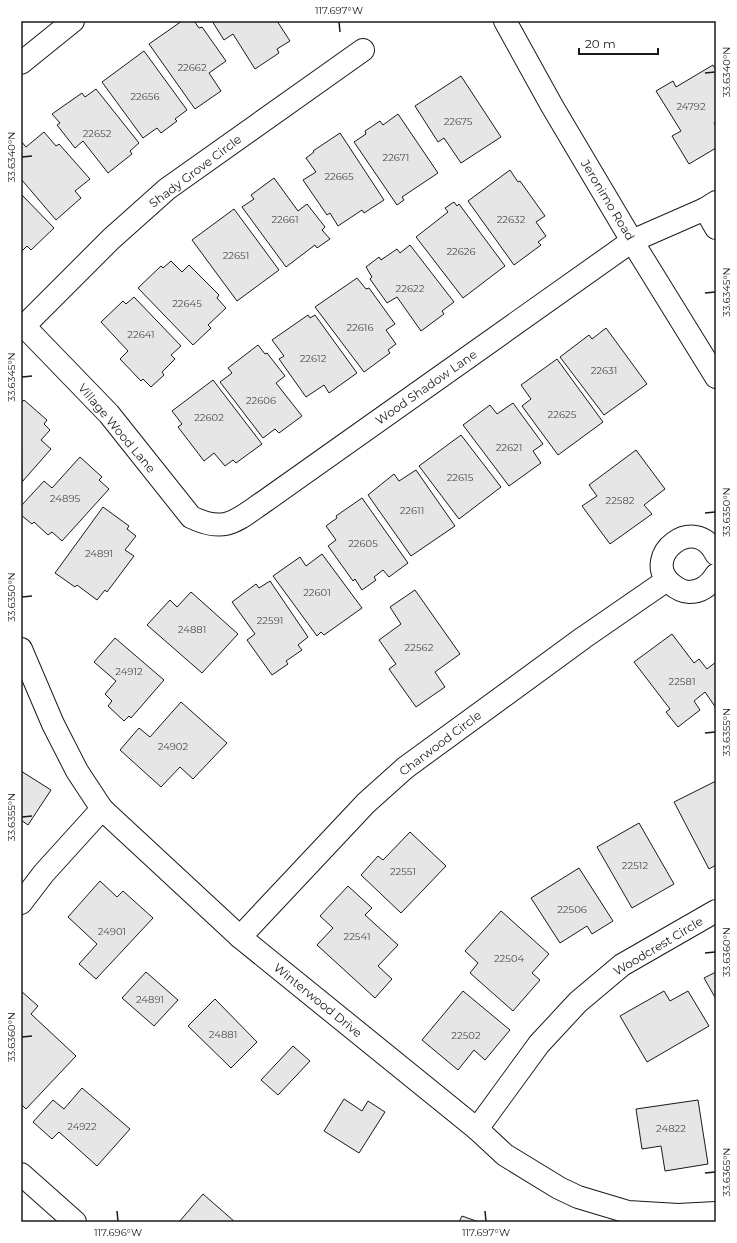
<svg xmlns="http://www.w3.org/2000/svg" width="737" height="1243" font-family="Montserrat,sans-serif">
  <style>
    .building { fill: #e6e6e6; stroke: #1a1a1a }
    .lines { fill: none; stroke-linecap: round; stroke-linejoin: round }
    .minor-casing { stroke: #1a1a1a; stroke-width: 24 }
    .secondary-casing { stroke: #1a1a1a; stroke-width: 24 }
    .minor { stroke: #fff; stroke-width: 22 }
    .secondary { stroke: #fff; stroke-width: 22 }
    .ticks { fill: none; stroke: #1a1a1a; stroke-width: 1.5 }
    .labels { text-anchor: middle; dominant-baseline: central; stroke-width: 3; stroke-linejoin: round; paint-order: stroke }
    .number-label { font-size: 10px; fill: #4d4d4d }
    .street-label { font-size: 12px; fill: #1a1a1a; stroke: #fff }
    .neatline { fill: none; stroke: #1a1a1a; stroke-width: 1.5 }
    .ticks-label { font-size: 10px; text-anchor: middle; fill: #1a1a1a }
  </style>
  <rect width="100%" height="100%" fill="#fff"/>
  <!-- building -->
  <g class="building">
    <polygon points="182,21 194,21 199,28 202,27 226,61 209,73 221,91 195,109 149,44"/>
    <polygon points="212,21 277,21 290,41 277,49 279,53 255,69 233,34 224,40"/>
    <polygon points="144,51 187,110 175,119 177,121 161,133 157,128 143,138 102,82"/>
    <polygon points="713,65 716,70 716,122 714,123 716,126 716,148 689,164 672,136 681,131 656,91 673,81 676,87"/>
    <polygon points="461,76 501,137 461,163 444,138 438,142 415,106"/>
    <polygon points="96,89 139,143 130,151 132,154 108,173 83,141 75,148 57,125 60,123 52,114 82,93 85,97"/>
    <polygon points="398,114 438,173 402,197 404,200 397,205 354,142 366,134 365,131 380,121 383,125"/>
    <polygon points="44,132 56,146 59,144 90,179 75,191 81,198 56,220 21,179 21,141 26,147"/>
    <polygon points="340,133 384,200 364,213 362,210 338,226 330,213 327,215 303,180 316,172 306,158 314,152 313,151"/>
    <polygon points="510,170 518,182 520,181 545,216 536,222 546,236 538,242 541,245 514,265 468,201"/>
    <polygon points="274,178 298,211 307,204 325,227 322,230 330,239 317,248 315,245 286,267 242,207 254,199 251,195"/>
    <polygon points="21,194 54,228 31,250 27,246 21,252"/>
    <polygon points="454,202 457,206 459,204 505,266 463,298 416,237 448,212 445,208"/>
    <polygon points="234,209 279,270 237,301 192,240"/>
    <polygon points="410,245 454,302 442,311 444,314 421,331 397,297 387,303 370,279 372,277 366,267 379,257 381,260 397,249 400,253"/>
    <polygon points="171,261 182,272 189,265 219,295 217,298 226,308 208,325 211,328 193,345 138,288 161,266 163,268"/>
    <polygon points="357,278 366,289 369,288 395,324 386,330 396,344 388,350 390,353 364,372 315,307"/>
    <polygon points="134,297 181,346 171,355 175,359 162,372 164,375 151,387 143,379 141,381 120,359 128,351 101,322 123,301 126,304"/>
    <polygon points="308,315 310,318 315,315 357,373 329,393 324,385 306,397 279,359 284,356 272,340"/>
    <polygon points="606,328 647,384 604,415 560,357 589,335 592,339"/>
    <polygon points="258,345 265,354 267,353 285,376 276,383 302,416 279,433 275,429 263,438 220,382 232,373 228,368"/>
    <polygon points="557,359 603,422 558,455 522,406 531,399 521,385"/>
    <polygon points="213,380 262,444 236,463 233,460 225,466 214,453 204,461 178,427 182,424 172,411"/>
    <polygon points="24,400 47,420 44,424 50,430 41,440 51,449 22,482 21,403"/>
    <polygon points="513,403 543,444 533,451 541,463 509,486 463,425 490,405 497,414"/>
    <polygon points="461,435 501,487 459,519 419,466"/>
    <polygon points="636,450 665,489 644,505 652,514 610,544 582,506 597,496 589,485"/>
    <polygon points="80,457 102,477 99,480 109,489 62,541 52,532 48,535 34,522 32,524 21,515 21,506 44,481 52,488"/>
    <polygon points="416,470 455,526 411,556 368,495 394,474 399,481"/>
    <polygon points="362,498 408,563 389,577 383,570 374,577 376,580 362,590 355,579 353,581 328,546 336,540 326,526 337,518 336,516"/>
    <polygon points="103,507 129,526 127,529 136,536 125,550 134,556 107,592 105,590 97,600 77,585 75,587 55,573"/>
    <polygon points="322,554 362,608 324,635 321,632 317,636 273,576 300,557 306,566"/>
    <polygon points="270,581 308,637 298,645 302,650 286,661 288,664 272,675 247,640 255,634 232,602 256,584 259,588"/>
    <polygon points="415,590 460,654 435,672 445,687 416,707 389,669 396,664 379,640 401,624 390,607"/>
    <polygon points="191,592 238,634 202,673 147,625 170,600 177,607"/>
    <polygon points="672,634 694,663 699,659 707,669 716,662 716,708 705,692 694,701 700,710 678,727 666,712 670,709 634,662"/>
    <polygon points="115,638 164,680 131,718 129,716 124,721 108,706 112,701 105,694 116,681 94,662"/>
    <polygon points="181,702 227,743 193,779 180,767 161,787 120,750 139,728 150,737"/>
    <polygon points="21,771 51,790 28,825 21,820"/>
    <polygon points="716,781 716,865 709,869 674,802"/>
    <polygon points="639,823 674,884 632,908 597,847"/>
    <polygon points="410,832 446,866 401,913 361,875 378,856 383,860"/>
    <polygon points="579,868 613,921 592,934 587,926 560,943 531,898"/>
    <polygon points="100,881 117,897 123,891 153,918 96,979 79,964 97,944 68,917"/>
    <polygon points="348,886 372,908 365,915 398,945 378,966 392,979 375,998 317,945 333,928 320,916"/>
    <polygon points="501,911 549,954 532,973 540,980 513,1011 470,973 478,963 465,951"/>
    <polygon points="146,972 178,1000 154,1026 122,998"/>
    <polygon points="716,972 716,999 704,978"/>
    <polygon points="21,991 38,1006 31,1014 76,1056 26,1109 21,1104"/>
    <polygon points="463,991 510,1030 485,1060 474,1050 458,1070 422,1040"/>
    <polygon points="664,991 670,1001 688,991 709,1026 647,1062 620,1016"/>
    <polygon points="215,999 257,1042 231,1068 188,1026"/>
    <polygon points="293,1046 310,1061 278,1095 261,1080"/>
    <polygon points="82,1088 130,1129 97,1166 59,1132 52,1139 33,1122 53,1100 64,1109"/>
    <polygon points="344,1099 362,1111 368,1101 385,1112 359,1153 324,1131"/>
    <polygon points="698,1100 708,1164 665,1171 661,1146 642,1149 636,1109"/>
    <polygon points="203,1194 235,1222 179,1222"/>
    <polygon points="462,1216 479,1222 459,1222"/>
  </g>
  <g class="lines">
    <!-- minor casing -->
    <g class="minor-casing">
      <g id="minor">
        <polyline points="705,209 716,228"/>
        <path d="M21,323L109,414L191,517C226,534 237,520 265,501L632,241L705,209L716,202"/>
        <polyline points="24,326 111,239 167,189 363,50"/>
        <path d="M716,554C695,512 641,556 670,583C676,588 682,592 689,592C702,592 710,585 716,575"/>
        <polyline points="21,649 53,724 77,771 102,809 240,937 477,1129 505,1155 559,1188 578,1197 628,1212 678,1215 716,1213"/>
        <polyline points="21,903 44,873 102,809"/>
        <polyline points="240,937 366,803 405,768 583,638 667,580"/>
        <polyline points="477,1129 539,1044 578,1002 622,965 716,911"/>
        <polyline points="21,1174 75,1222"/>
      </g>
    </g>
    <!-- secondary casing -->
    <g class="secondary-casing">
      <g id="secondary">
        <polyline points="505,21 552,106 632,241 716,377"/>
        <polyline points="21,63 73,21"/>
      </g>
    </g>
    <!-- minor -->
    <use href="#minor" class="minor"/>
    <!-- secondary -->
    <use href="#secondary" class="secondary"/>
  </g>
  <!-- ticks -->
  <path class="ticks" d="M339,22L340,32M705,73L715,72M22,157L32,156M705,293L715,292M22,377L32,376M705,513L715,512M22,597L32,596M705,733L715,732M22,817L32,816M705,953L715,952M22,1037L32,1036M705,1173L715,1172M117,1211L118,1221M485,1211L486,1221"/>
  <g class="labels">
    <!-- number labels -->
    <g class="number-label">
      <text x="192" y="67">22662</text>
      <text x="145" y="96">22656</text>
      <text x="691" y="106">24792</text>
      <text x="458" y="121">22675</text>
      <text x="97" y="133">22652</text>
      <text x="396" y="157">22671</text>
      <text x="339" y="176">22665</text>
      <text x="285" y="219">22661</text>
      <text x="511" y="219">22632</text>
      <text x="461" y="251">22626</text>
      <text x="236" y="255">22651</text>
      <text x="410" y="288">22622</text>
      <text x="187" y="303">22645</text>
      <text x="360" y="327">22616</text>
      <text x="141" y="334">22641</text>
      <text x="313" y="358">22612</text>
      <text x="604" y="370">22631</text>
      <text x="261" y="400">22606</text>
      <text x="562" y="414">22625</text>
      <text x="209" y="417">22602</text>
      <text x="509" y="447">22621</text>
      <text x="460" y="477">22615</text>
      <text x="65" y="498">24895</text>
      <text x="620" y="500">22582</text>
      <text x="412" y="510">22611</text>
      <text x="363" y="543">22605</text>
      <text x="99" y="553">24891</text>
      <text x="317" y="592">22601</text>
      <text x="270" y="620">22591</text>
      <text x="192" y="629">24881</text>
      <text x="419" y="647">22562</text>
      <text x="129" y="671">24912</text>
      <text x="682" y="681">22581</text>
      <text x="173" y="746">24902</text>
      <text x="635" y="865">22512</text>
      <text x="403" y="871">22551</text>
      <text x="572" y="909">22506</text>
      <text x="112" y="931">24901</text>
      <text x="357" y="936">22541</text>
      <text x="509" y="958">22504</text>
      <text x="150" y="999">24891</text>
      <text x="223" y="1034">24881</text>
      <text x="466" y="1035">22502</text>
      <text x="82" y="1126">24922</text>
      <text x="671" y="1128">24822</text>
    </g>
    <!-- street labels -->
    <g class="street-label">
      <text transform="translate(195 171) rotate(-37)">Shady Grove Circle</text>
      <text transform="translate(608 200) rotate(59)">Jeronimo Road</text>
      <text transform="translate(426 387) rotate(-35)">Wood Shadow Lane</text>
      <text transform="translate(117 428) rotate(50)">Village Wood Lane</text>
      <text transform="translate(440 743) rotate(-37)">Charwood Circle</text>
      <text transform="translate(658 946) rotate(-31)">Woodcrest Circle</text>
      <text transform="translate(318 1000) rotate(39)">Winterwood Drive</text>
    </g>
  </g>
  <!-- border -->
  <rect width="737" height="1243" fill="none" stroke="#ffffff" stroke-width="44"/>
  <!-- scale -->
  <path d="M579 48v6h79v-6" fill="none" stroke="#1a1a1a" stroke-width="2"/>
  <text x="585" y="48" font-size="12" fill="#1a1a1a" stroke="#ffffff" stroke-width="3" paint-order="stroke">20 m</text>
  <rect x="22" y="22" width="693" height="1199" class="neatline"/>
  <g class="ticks-label">
    <text x="339" y="14">117.697°W</text>
    <text transform="translate(726 72) rotate(-90)" y="4">33.6340°N</text>
    <text transform="translate(11 157) rotate(-90)" y="4">33.6340°N</text>
    <text transform="translate(726 292) rotate(-90)" y="4">33.6345°N</text>
    <text transform="translate(11 377) rotate(-90)" y="4">33.6345°N</text>
    <text transform="translate(726 512) rotate(-90)" y="4">33.6350°N</text>
    <text transform="translate(11 597) rotate(-90)" y="4">33.6350°N</text>
    <text transform="translate(726 732) rotate(-90)" y="4">33.6355°N</text>
    <text transform="translate(11 817) rotate(-90)" y="4">33.6355°N</text>
    <text transform="translate(726 952) rotate(-90)" y="4">33.6360°N</text>
    <text transform="translate(11 1037) rotate(-90)" y="4">33.6360°N</text>
    <text transform="translate(726 1172) rotate(-90)" y="4">33.6365°N</text>
    <text x="118" y="1236">117.696°W</text>
    <text x="486" y="1236">117.697°W</text>
  </g>
</svg>
